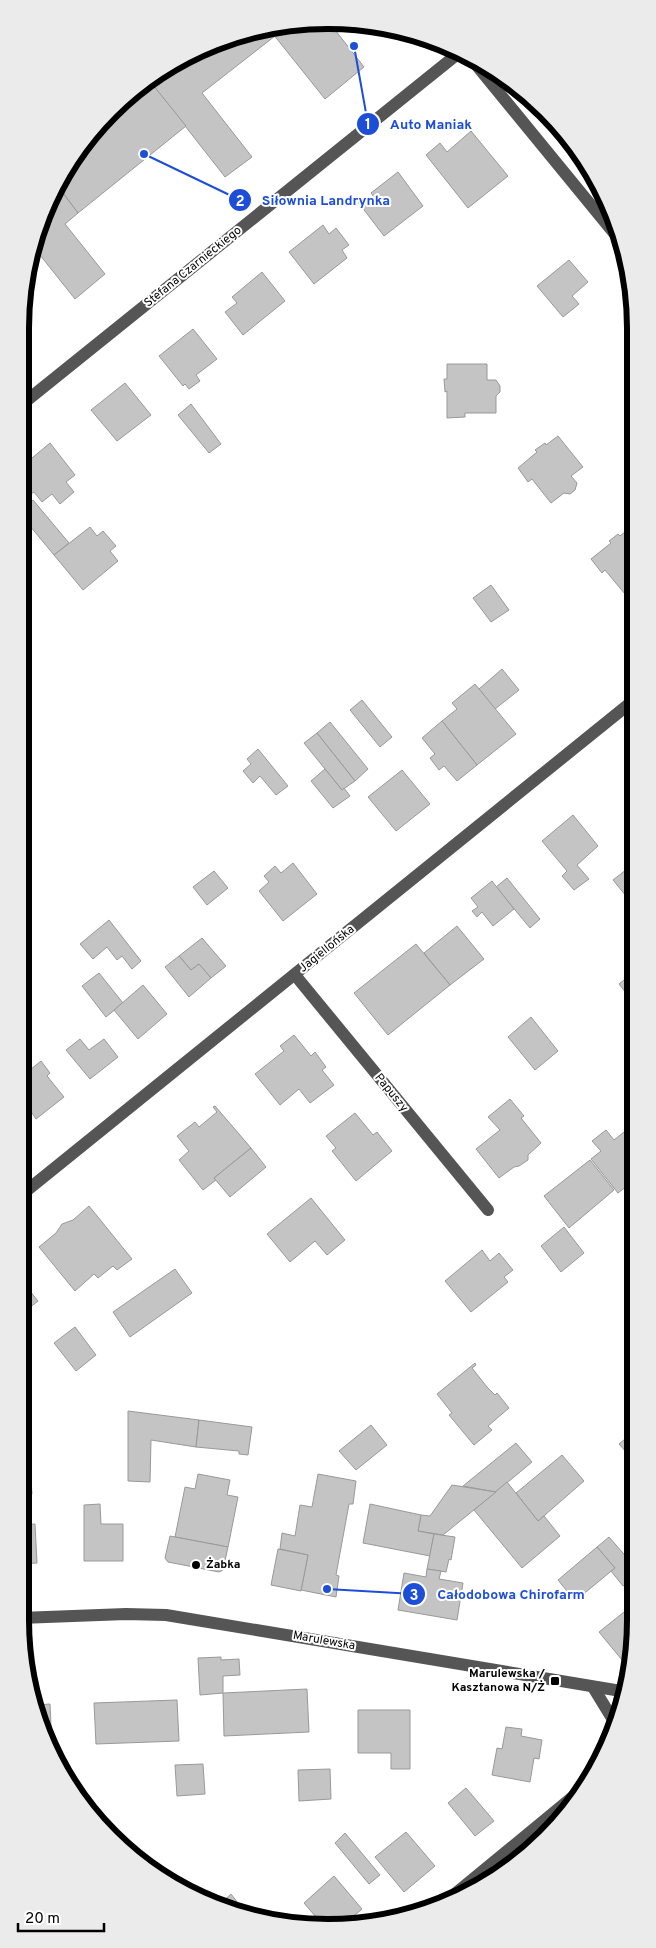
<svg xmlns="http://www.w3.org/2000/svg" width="656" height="1948" font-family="Overpass,sans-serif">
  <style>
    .building { fill: #c4c4c4; stroke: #999 }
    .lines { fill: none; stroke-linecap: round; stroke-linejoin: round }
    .minor { stroke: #555; stroke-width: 12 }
    .poi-dot { fill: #000; stroke: #fff; stroke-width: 2 }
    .labels { text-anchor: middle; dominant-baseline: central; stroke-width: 4; stroke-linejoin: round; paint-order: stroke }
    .street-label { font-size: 12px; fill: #000; stroke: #fff }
    .poi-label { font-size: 12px; font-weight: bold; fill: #000; stroke: #fff; text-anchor: start }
    .rim { fill: none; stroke: #000; stroke-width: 6 }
    .leader { fill: none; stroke: #1d4ed8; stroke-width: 2 }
    .callout-dot { fill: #1d4ed8; stroke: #fff; stroke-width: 2 }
    .mark-label { font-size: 15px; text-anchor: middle; font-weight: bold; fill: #fff }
    .callout-label { font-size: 14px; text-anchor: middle; font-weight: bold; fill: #1d4ed8; stroke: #fff; stroke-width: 4; stroke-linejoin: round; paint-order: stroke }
  </style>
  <rect width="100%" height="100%" fill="#fff"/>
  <!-- building -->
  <g class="building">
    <polygon points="288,23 332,26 364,67 325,99 269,29"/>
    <polygon points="269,29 275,36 202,93 252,157 225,177 153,85 187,57"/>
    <polygon points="153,85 186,126 78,213 60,189 83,141"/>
    <polygon points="471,131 508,176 468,208 426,155 440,143 447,152"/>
    <polygon points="398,172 423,206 384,236 358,202 360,201 363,205 374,197 371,193"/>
    <polygon points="60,189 78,213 65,224 105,274 75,299 32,245"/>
    <polygon points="323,225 329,234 336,228 349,245 342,250 347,258 314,284 289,252"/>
    <polygon points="569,260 588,282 572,296 579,304 563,317 537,286"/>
    <polygon points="262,272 285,301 243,335 225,312 237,303 232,297"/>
    <polygon points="193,329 217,359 196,375 200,381 189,389 185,384 183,386 159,356"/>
    <polygon points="447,364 487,364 487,380 496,380 500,386 500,392 496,396 496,413 465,413 465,417 447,418 447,391 445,392 444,379 447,379"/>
    <polygon points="634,368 634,386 624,375"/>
    <polygon points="125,383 151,415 117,441 91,410"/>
    <polygon points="191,404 221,444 209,453 178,415"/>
    <polygon points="558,436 583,467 571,476 577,483 575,490 570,494 564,493 551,503 532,479 528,482 518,468 537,452 535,450 545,443 546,445"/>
    <polygon points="50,443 75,475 66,482 74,492 60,504 52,494 42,502 34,492 28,496 20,486 20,483 25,479 20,474 20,468"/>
    <polygon points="33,500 69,543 54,555 20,514 20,510"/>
    <polygon points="90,527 97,536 103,531 116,546 110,551 118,561 83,590 54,555"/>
    <polygon points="631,527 634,530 634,587 625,594 605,570 602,573 591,559 611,543 609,541 618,534 620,536"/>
    <polygon points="491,585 509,610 491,622 473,598"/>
    <polygon points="502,669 519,690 495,709 479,689"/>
    <polygon points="475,684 516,734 477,765 442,721 457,709 452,703"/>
    <polygon points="362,700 392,737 380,747 350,710"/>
    <polygon points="442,721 477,765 457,781 444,766 439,770 430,758 435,754 422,738"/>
    <polygon points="330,722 368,769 355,781 317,733"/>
    <polygon points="317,733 355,781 342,790 304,743"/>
    <polygon points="258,749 288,786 276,795 260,776 253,783 243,771 251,764 247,759"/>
    <polygon points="634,764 634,778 628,770"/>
    <polygon points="325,769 342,790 344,788 350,796 333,808 311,781"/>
    <polygon points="402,770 430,804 396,831 368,797"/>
    <polygon points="573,815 598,846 577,865 589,879 574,890 562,876 567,871 542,841"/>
    <polygon points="293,863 317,894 283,921 259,891 269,882 264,876 275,866 281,873"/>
    <polygon points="627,869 635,879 635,907 613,880"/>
    <polygon points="214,871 228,888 207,905 193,887"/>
    <polygon points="507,878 540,919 530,928 496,887"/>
    <polygon points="492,881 514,909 493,926 482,912 477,917 472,911 478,907 471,898"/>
    <polygon points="109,920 141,961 132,969 122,956 117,960 107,947 93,959 80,944"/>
    <polygon points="457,926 484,959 450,985 424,953"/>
    <polygon points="202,938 226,966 211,978 199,964 191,970 179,956"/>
    <polygon points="416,944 450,985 388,1035 354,993"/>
    <polygon points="179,956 191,970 199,964 211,978 189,997 165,967"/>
    <polygon points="634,972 635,973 635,1004 619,984"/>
    <polygon points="99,973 123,1003 106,1017 82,986"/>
    <polygon points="143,985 167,1014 138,1039 114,1010"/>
    <polygon points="531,1017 558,1051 535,1070 508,1037"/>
    <polygon points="294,1035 311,1056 315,1052 326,1067 322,1070 334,1085 310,1103 299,1089 280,1105 255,1074 284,1051 280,1046"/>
    <polygon points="80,1039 89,1050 104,1039 118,1057 90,1079 66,1050"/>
    <polygon points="41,1061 50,1073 47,1076 64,1097 36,1119 32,1113 25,1118 20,1111 20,1078"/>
    <polygon points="510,1099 524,1116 521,1118 541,1143 528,1155 528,1160 519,1166 514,1167 499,1178 476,1149 500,1130 488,1117"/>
    <polygon points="215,1106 251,1148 214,1178 216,1180 203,1190 179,1160 189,1151 177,1136 195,1122 199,1127 217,1112 213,1107"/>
    <polygon points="355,1113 373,1135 377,1132 392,1151 356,1181 332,1151 336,1148 326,1136"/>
    <polygon points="634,1124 635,1180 618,1193 591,1159 601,1151 592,1141 606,1130 614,1140"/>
    <polygon points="251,1148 266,1167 230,1197 214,1178"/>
    <polygon points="590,1160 614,1190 569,1228 544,1196"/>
    <polygon points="311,1198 345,1240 327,1255 315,1241 290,1262 267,1234"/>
    <polygon points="89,1206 132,1259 117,1270 113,1266 98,1278 94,1274 75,1291 39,1247 56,1233 62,1224 73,1220"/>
    <polygon points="564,1227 584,1253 561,1272 541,1246"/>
    <polygon points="482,1250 490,1261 499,1253 513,1270 504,1277 508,1282 471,1312 445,1281"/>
    <polygon points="175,1269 192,1293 130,1337 113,1312"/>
    <polygon points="20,1279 38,1301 20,1315"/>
    <polygon points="75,1327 96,1355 76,1371 54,1343"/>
    <polygon points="475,1363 476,1365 472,1368 487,1387 495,1395 497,1393 509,1408 488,1426 492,1430 474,1445 449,1415 452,1413 437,1394"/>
    <polygon points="128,1411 199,1420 196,1447 151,1440 150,1482 128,1481"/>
    <polygon points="199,1420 252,1427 248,1455 239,1454 239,1451 196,1447"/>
    <polygon points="371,1425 387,1445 356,1470 339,1451"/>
    <polygon points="636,1430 636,1463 619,1444"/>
    <polygon points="516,1443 532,1462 496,1492 463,1486"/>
    <polygon points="562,1455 584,1481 538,1521 516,1493"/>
    <polygon points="22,1467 30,1467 32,1494 20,1495"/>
    <polygon points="198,1474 230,1480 227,1495 238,1497 228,1547 175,1537 185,1487 195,1489"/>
    <polygon points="318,1474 356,1481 353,1504 349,1504 336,1575 339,1576 336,1597 301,1590 308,1555 280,1549 282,1533 295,1536 300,1505 312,1507"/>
    <polygon points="507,1482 538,1521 544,1516 560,1536 522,1568 474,1510"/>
    <polygon points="452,1485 496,1492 443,1535 418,1531 421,1515 430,1516"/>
    <polygon points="100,1504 101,1524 123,1524 123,1561 84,1561 84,1505"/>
    <polygon points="370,1504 421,1515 418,1531 434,1534 430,1556 363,1543"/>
    <polygon points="35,1524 37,1563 20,1564 20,1525"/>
    <polygon points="434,1534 455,1537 451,1560 449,1559 446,1572 427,1569"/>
    <polygon points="170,1536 228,1547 223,1570 219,1572 168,1562 165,1558"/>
    <polygon points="609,1537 636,1568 636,1576 623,1586 611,1571 615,1568 597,1547"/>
    <polygon points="597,1547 615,1568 575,1601 558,1580"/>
    <polygon points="278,1549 308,1555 301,1591 271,1585"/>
    <polygon points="427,1569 441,1571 439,1579 463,1583 457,1620 398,1610 404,1573 426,1577"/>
    <polygon points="629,1608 636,1617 636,1620 632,1652 622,1660 599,1632"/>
    <polygon points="221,1657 221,1660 239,1659 240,1675 223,1676 223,1693 200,1695 198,1658"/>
    <polygon points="307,1689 309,1732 224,1736 223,1693"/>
    <polygon points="177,1700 179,1741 96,1744 94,1703"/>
    <polygon points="50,1704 52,1747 49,1747 43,1738 37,1705"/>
    <polygon points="358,1710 410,1710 410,1769 391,1769 391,1753 358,1753"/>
    <polygon points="506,1727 522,1729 521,1736 542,1740 539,1759 534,1758 530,1782 492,1775 497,1748 502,1749"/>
    <polygon points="203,1764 205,1794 177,1796 175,1765"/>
    <polygon points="330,1769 331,1799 299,1801 298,1770"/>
    <polygon points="466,1788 494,1821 475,1836 448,1803"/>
    <polygon points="406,1832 435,1866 404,1892 375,1857"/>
    <polygon points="345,1833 380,1875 369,1884 335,1843"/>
    <polygon points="334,1876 362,1909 348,1921 321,1923 304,1903"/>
    <polygon points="231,1894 245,1912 219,1905"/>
  </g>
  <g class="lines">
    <!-- minor -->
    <g class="minor">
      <polyline points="468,55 618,238"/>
      <polyline points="20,406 460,52"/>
      <polyline points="295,975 488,1210"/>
      <polyline points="20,1196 634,700"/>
      <polyline points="20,1618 126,1614 166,1615 627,1692"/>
      <polyline points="593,1687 615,1723"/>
      <polyline points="450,1898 586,1786"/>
    </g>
  </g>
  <!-- markers -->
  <g class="poi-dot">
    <circle cx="196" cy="1565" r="5"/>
    <rect x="550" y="1676" width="10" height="10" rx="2.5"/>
  </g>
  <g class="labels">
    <!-- street labels -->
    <g class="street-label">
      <text transform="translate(193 267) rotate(-39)">Stefana Czarnieckiego</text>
      <text transform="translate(327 949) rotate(-39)">Jagiellońska</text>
      <text transform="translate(391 1093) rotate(51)">Papuszy</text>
      <text transform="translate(324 1641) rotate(10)">Marulewska</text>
    </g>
    <!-- poi labels -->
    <g class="poi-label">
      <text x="206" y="1565">Żabka</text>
      <text x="545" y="1674" text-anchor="end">Marulewska /<tspan x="545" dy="14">Kasztanowa N/Ż</tspan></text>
    </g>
  </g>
  <!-- crop -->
  <path d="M0 0H656V1948H0ZM328 29H328A299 299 0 0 1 627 328V1620A299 299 0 0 1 328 1919H328A299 299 0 0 1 29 1620V328A299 299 0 0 1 328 29Z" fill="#ebebeb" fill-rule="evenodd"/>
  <path class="rim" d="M328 29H328A299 299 0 0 1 627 328V1620A299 299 0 0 1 328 1919H328A299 299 0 0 1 29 1620V328A299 299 0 0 1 328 29Z"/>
  <!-- callouts -->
  <path class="leader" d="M354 46L368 124M144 154L240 200M327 1589L414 1594"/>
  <g class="callout-dot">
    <circle cx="354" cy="46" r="5"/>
    <circle cx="144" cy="154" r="5"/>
    <circle cx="327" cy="1589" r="5"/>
    <circle cx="368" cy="124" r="12"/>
    <circle cx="240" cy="200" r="12"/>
    <circle cx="414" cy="1594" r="12"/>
  </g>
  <g class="mark-label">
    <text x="368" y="129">1</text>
    <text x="240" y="206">2</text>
    <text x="414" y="1600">3</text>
  </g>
  <g class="callout-label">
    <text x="431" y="129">Auto Maniak</text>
    <text x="326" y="205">Siłownia Landrynka</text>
    <text x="511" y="1599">Całodobowa Chirofarm</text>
  </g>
  <!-- scale -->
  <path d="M18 1923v8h86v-8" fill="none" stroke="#000000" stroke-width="2.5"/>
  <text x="25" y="1923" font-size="15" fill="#000000" stroke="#ffffff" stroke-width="4" paint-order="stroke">20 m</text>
</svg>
